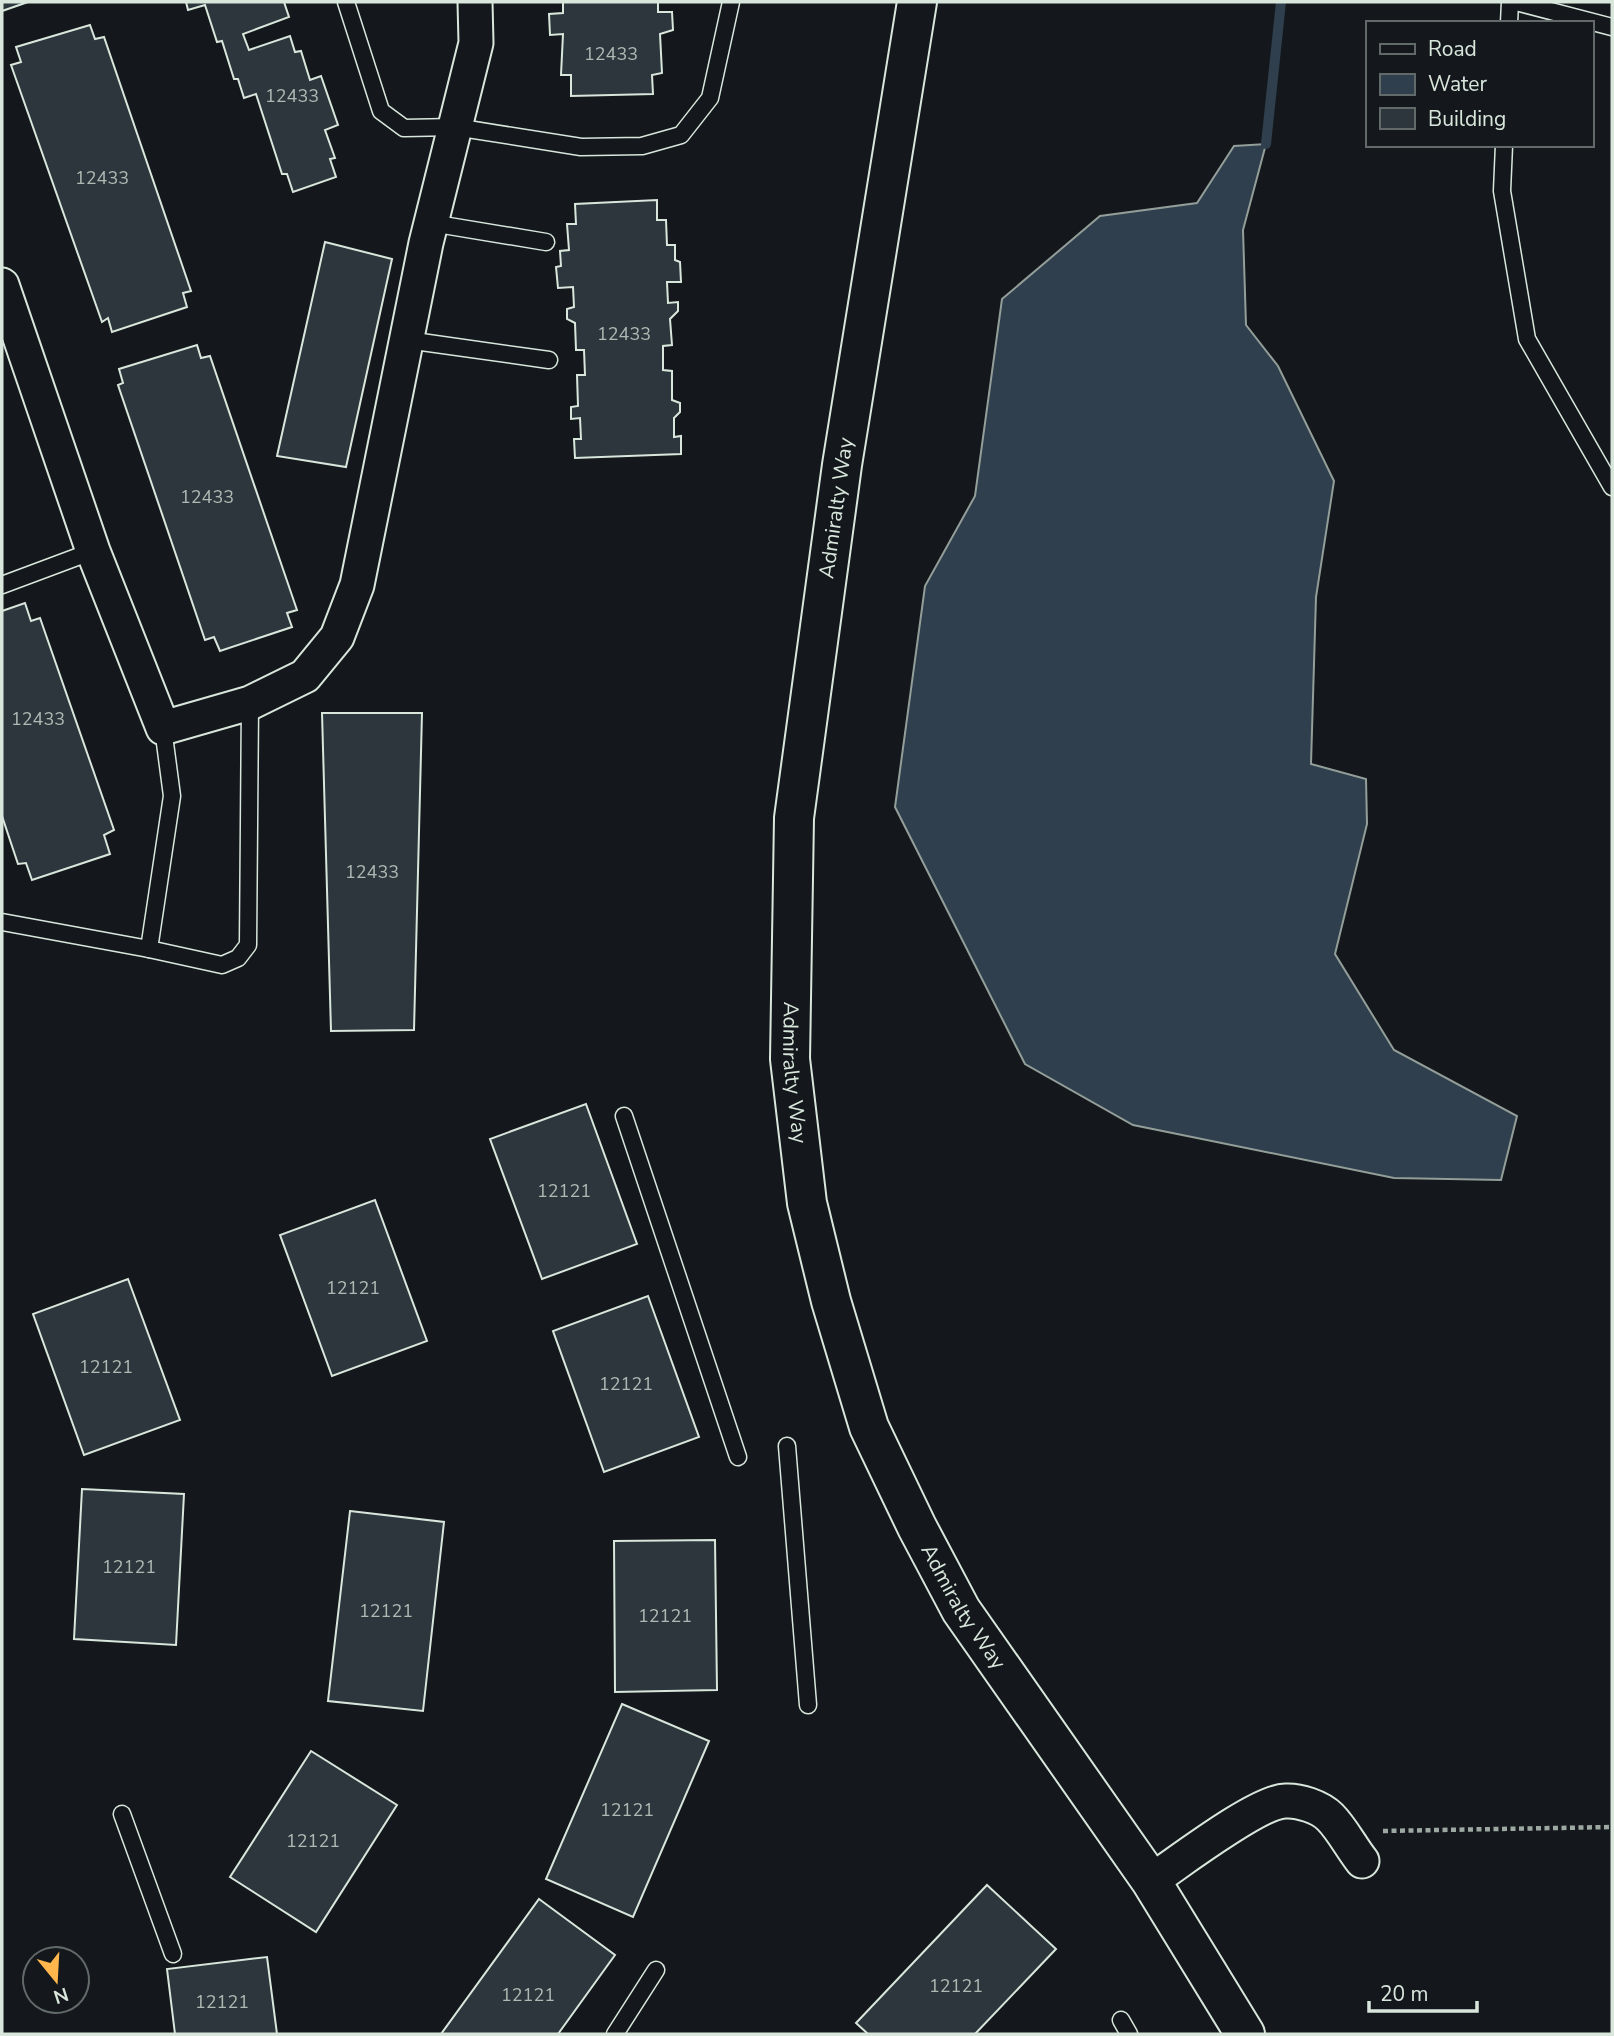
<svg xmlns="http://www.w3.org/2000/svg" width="1614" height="2036" font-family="'Nunito Sans',sans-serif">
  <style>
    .water { fill: #2f3f4d; stroke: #939e99; stroke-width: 2 }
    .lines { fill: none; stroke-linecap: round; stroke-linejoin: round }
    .stream { stroke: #2f3f4d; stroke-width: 10 }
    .building { fill: #2c363c; stroke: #d8e6dc; stroke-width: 2 }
    .service-casing { stroke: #d8e6dc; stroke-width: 19 }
    .minor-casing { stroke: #d8e6dc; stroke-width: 37 }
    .tertiary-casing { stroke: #d8e6dc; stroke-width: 42 }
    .path { stroke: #9da8a2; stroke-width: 4.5; stroke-dasharray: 5 3.5; stroke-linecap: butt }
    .service { stroke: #14181c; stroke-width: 16 }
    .minor { stroke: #14181c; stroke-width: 33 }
    .tertiary { stroke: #14181c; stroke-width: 38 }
    .labels { text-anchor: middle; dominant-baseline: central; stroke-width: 5; stroke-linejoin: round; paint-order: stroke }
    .number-label { font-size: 18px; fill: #adbab4 }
    .street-label { font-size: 21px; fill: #d8e6dc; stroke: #14181c }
  </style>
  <rect width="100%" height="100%" fill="#14181c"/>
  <!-- water -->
  <polygon class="water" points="1266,144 1243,230 1246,325 1278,366 1334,481 1316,597 1311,764 1366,779 1367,824 1335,954 1394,1050 1517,1116 1501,1180 1394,1178 1133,1125 1025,1064 895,807 925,586 975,496 1002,299 1100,216 1197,203 1234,146"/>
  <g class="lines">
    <!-- stream -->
    <polyline class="stream" points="1266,144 1281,2"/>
  </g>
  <!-- building -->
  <g class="building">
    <polygon points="2,2 28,2 2,11"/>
    <polygon points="186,2 284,2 289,17 243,34 249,50 290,36 295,52 301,51 310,80 321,76 338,125 325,130 335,158 330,159 336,177 293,192 287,174 282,174 256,94 244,98 238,79 234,79 222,41 217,42 205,5 188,10"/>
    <polygon points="563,2 658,2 658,12 672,12 673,30 660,34 662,73 652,75 653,94 571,96 571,75 561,75 563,34 550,35 549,14 563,13"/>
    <polygon points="90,25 95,39 104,37 191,291 183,293 187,307 112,332 108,318 102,322 11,65 21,62 16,47"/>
    <polygon points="657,200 657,220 666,220 667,245 675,245 675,260 680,262 681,282 667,282 668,303 678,302 678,311 670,319 672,345 663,346 663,370 672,371 672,400 680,403 680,412 674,418 674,437 681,436 681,454 575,458 574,439 581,439 580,418 571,419 571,407 578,406 577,375 585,375 584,350 576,350 575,323 567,319 567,309 574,307 573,287 558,288 556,267 561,266 560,251 569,250 567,224 576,224 575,204"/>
    <polygon points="325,242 392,259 346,467 277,456"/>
    <polygon points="197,345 201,358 210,356 297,610 287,613 292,627 220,651 214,637 205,640 118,385 123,383 119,369"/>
    <polygon points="25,603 31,621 40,618 114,830 104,835 110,854 32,880 26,863 18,864 2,816 2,611"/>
    <polygon points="322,713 422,713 414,1030 331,1031"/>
    <polygon points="586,1104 637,1244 542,1279 490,1139"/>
    <polygon points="375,1200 427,1341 332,1376 280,1235"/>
    <polygon points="128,1279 180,1420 84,1455 33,1314"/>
    <polygon points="648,1296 699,1437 604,1472 553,1331"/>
    <polygon points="82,1489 184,1494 176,1645 74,1639"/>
    <polygon points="350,1511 444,1522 423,1711 328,1701"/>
    <polygon points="715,1540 717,1690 615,1692 614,1541"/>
    <polygon points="622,1704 709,1741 633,1917 546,1879"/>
    <polygon points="311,1751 397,1805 316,1932 230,1877"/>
    <polygon points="987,1885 1056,1949 975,2034 868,2034 856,2023"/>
    <polygon points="539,1899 615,1955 558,2034 441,2034"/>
    <polygon points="267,1957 277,2034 175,2034 167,1969"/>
  </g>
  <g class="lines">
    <!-- service casing -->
    <g class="service-casing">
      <g id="service">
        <polyline points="346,2 381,111 404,128 455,127 581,147 642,146 681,135 710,98 731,2"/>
        <polyline points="1516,2 1612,27"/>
        <polyline points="1509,23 1510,2"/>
        <polyline points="1504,145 1502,191 1527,339 1612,487"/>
        <polyline points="431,223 546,242"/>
        <polyline points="407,340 549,360"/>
        <polyline points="2,585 93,551"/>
        <polyline points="163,728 172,796 149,949 222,965 238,958 248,945 250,703"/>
        <polyline points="2,922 149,949"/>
        <polyline points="624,1116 738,1457"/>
        <polyline points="787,1446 808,1705"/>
        <polyline points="122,1814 173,1954"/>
        <polyline points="1121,2020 1129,2034"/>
        <polyline points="615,2034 656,1970"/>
      </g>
    </g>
    <!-- minor casing -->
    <g class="minor-casing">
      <g id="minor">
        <polyline points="2,285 93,551 163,728 250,703 305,676 337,637 357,585 426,243 476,43 475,2"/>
        <path d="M1151,1881C1178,1863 1257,1802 1285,1801C1299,1800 1320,1807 1330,1817C1342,1829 1351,1847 1362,1861"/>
      </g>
    </g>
    <!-- tertiary casing -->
    <g class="tertiary-casing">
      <g id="tertiary">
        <path id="s1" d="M917,2L842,465L794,818L790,1059L807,1203L831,1301L869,1427L917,1527L961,1610L1151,1881L1245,2034"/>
      </g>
    </g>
    <!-- path -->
    <polyline class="path" points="1383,1831 1612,1827"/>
    <!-- service -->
    <use href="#service" class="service"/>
    <!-- minor -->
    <use href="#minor" class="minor"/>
    <!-- tertiary -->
    <use href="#tertiary" class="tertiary"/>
  </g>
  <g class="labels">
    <!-- number labels -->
    <g class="number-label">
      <text x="611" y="54">12433</text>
      <text x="292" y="96">12433</text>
      <text x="102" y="178">12433</text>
      <text x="624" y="334">12433</text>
      <text x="207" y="497">12433</text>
      <text x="38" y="719">12433</text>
      <text x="372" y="872">12433</text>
      <text x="564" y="1191">12121</text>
      <text x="353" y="1288">12121</text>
      <text x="106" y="1367">12121</text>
      <text x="626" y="1384">12121</text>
      <text x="129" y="1567">12121</text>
      <text x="386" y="1611">12121</text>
      <text x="665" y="1616">12121</text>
      <text x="627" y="1810">12121</text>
      <text x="313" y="1841">12121</text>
      <text x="956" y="1986">12121</text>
      <text x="528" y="1995">12121</text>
      <text x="222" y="2002">12121</text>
    </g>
    <!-- street labels -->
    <g class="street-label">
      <text transform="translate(836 508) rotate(-82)">Admiralty Way</text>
      <text stroke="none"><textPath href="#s1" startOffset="1080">Admiralty Way</textPath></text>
      <text stroke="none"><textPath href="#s1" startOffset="1647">Admiralty Way</textPath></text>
    </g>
  </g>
  <!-- border -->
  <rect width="1614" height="2036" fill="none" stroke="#d8e6dc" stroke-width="7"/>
  <!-- legend -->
  <rect x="1366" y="21" width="228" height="126" fill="#14181c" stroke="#626a69" stroke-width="2"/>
  <rect x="1380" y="44" width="35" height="10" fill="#14181c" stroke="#626a69" stroke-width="2"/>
  <text x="1428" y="56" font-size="21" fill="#d8e6dc">Road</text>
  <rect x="1380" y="74" width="35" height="21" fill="#2f3f4d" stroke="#626a69" stroke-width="2"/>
  <text x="1428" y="91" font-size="21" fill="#d8e6dc">Water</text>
  <rect x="1380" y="108" width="35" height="21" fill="#2c363c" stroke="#626a69" stroke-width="2"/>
  <text x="1428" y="126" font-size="21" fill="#d8e6dc">Building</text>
  <!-- north arrow -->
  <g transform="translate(56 1980) rotate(162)"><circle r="33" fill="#14181c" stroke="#626a69" stroke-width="2"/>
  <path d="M0-5L12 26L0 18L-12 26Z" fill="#ffb74d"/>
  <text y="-10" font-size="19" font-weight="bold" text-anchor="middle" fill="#d8e6dc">N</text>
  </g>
  <!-- scale -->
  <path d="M1369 2001v10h108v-10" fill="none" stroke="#d8e6dc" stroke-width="3.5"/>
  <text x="1380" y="2001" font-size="21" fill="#d8e6dc" stroke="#14181c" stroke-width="5" paint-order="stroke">20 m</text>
</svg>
